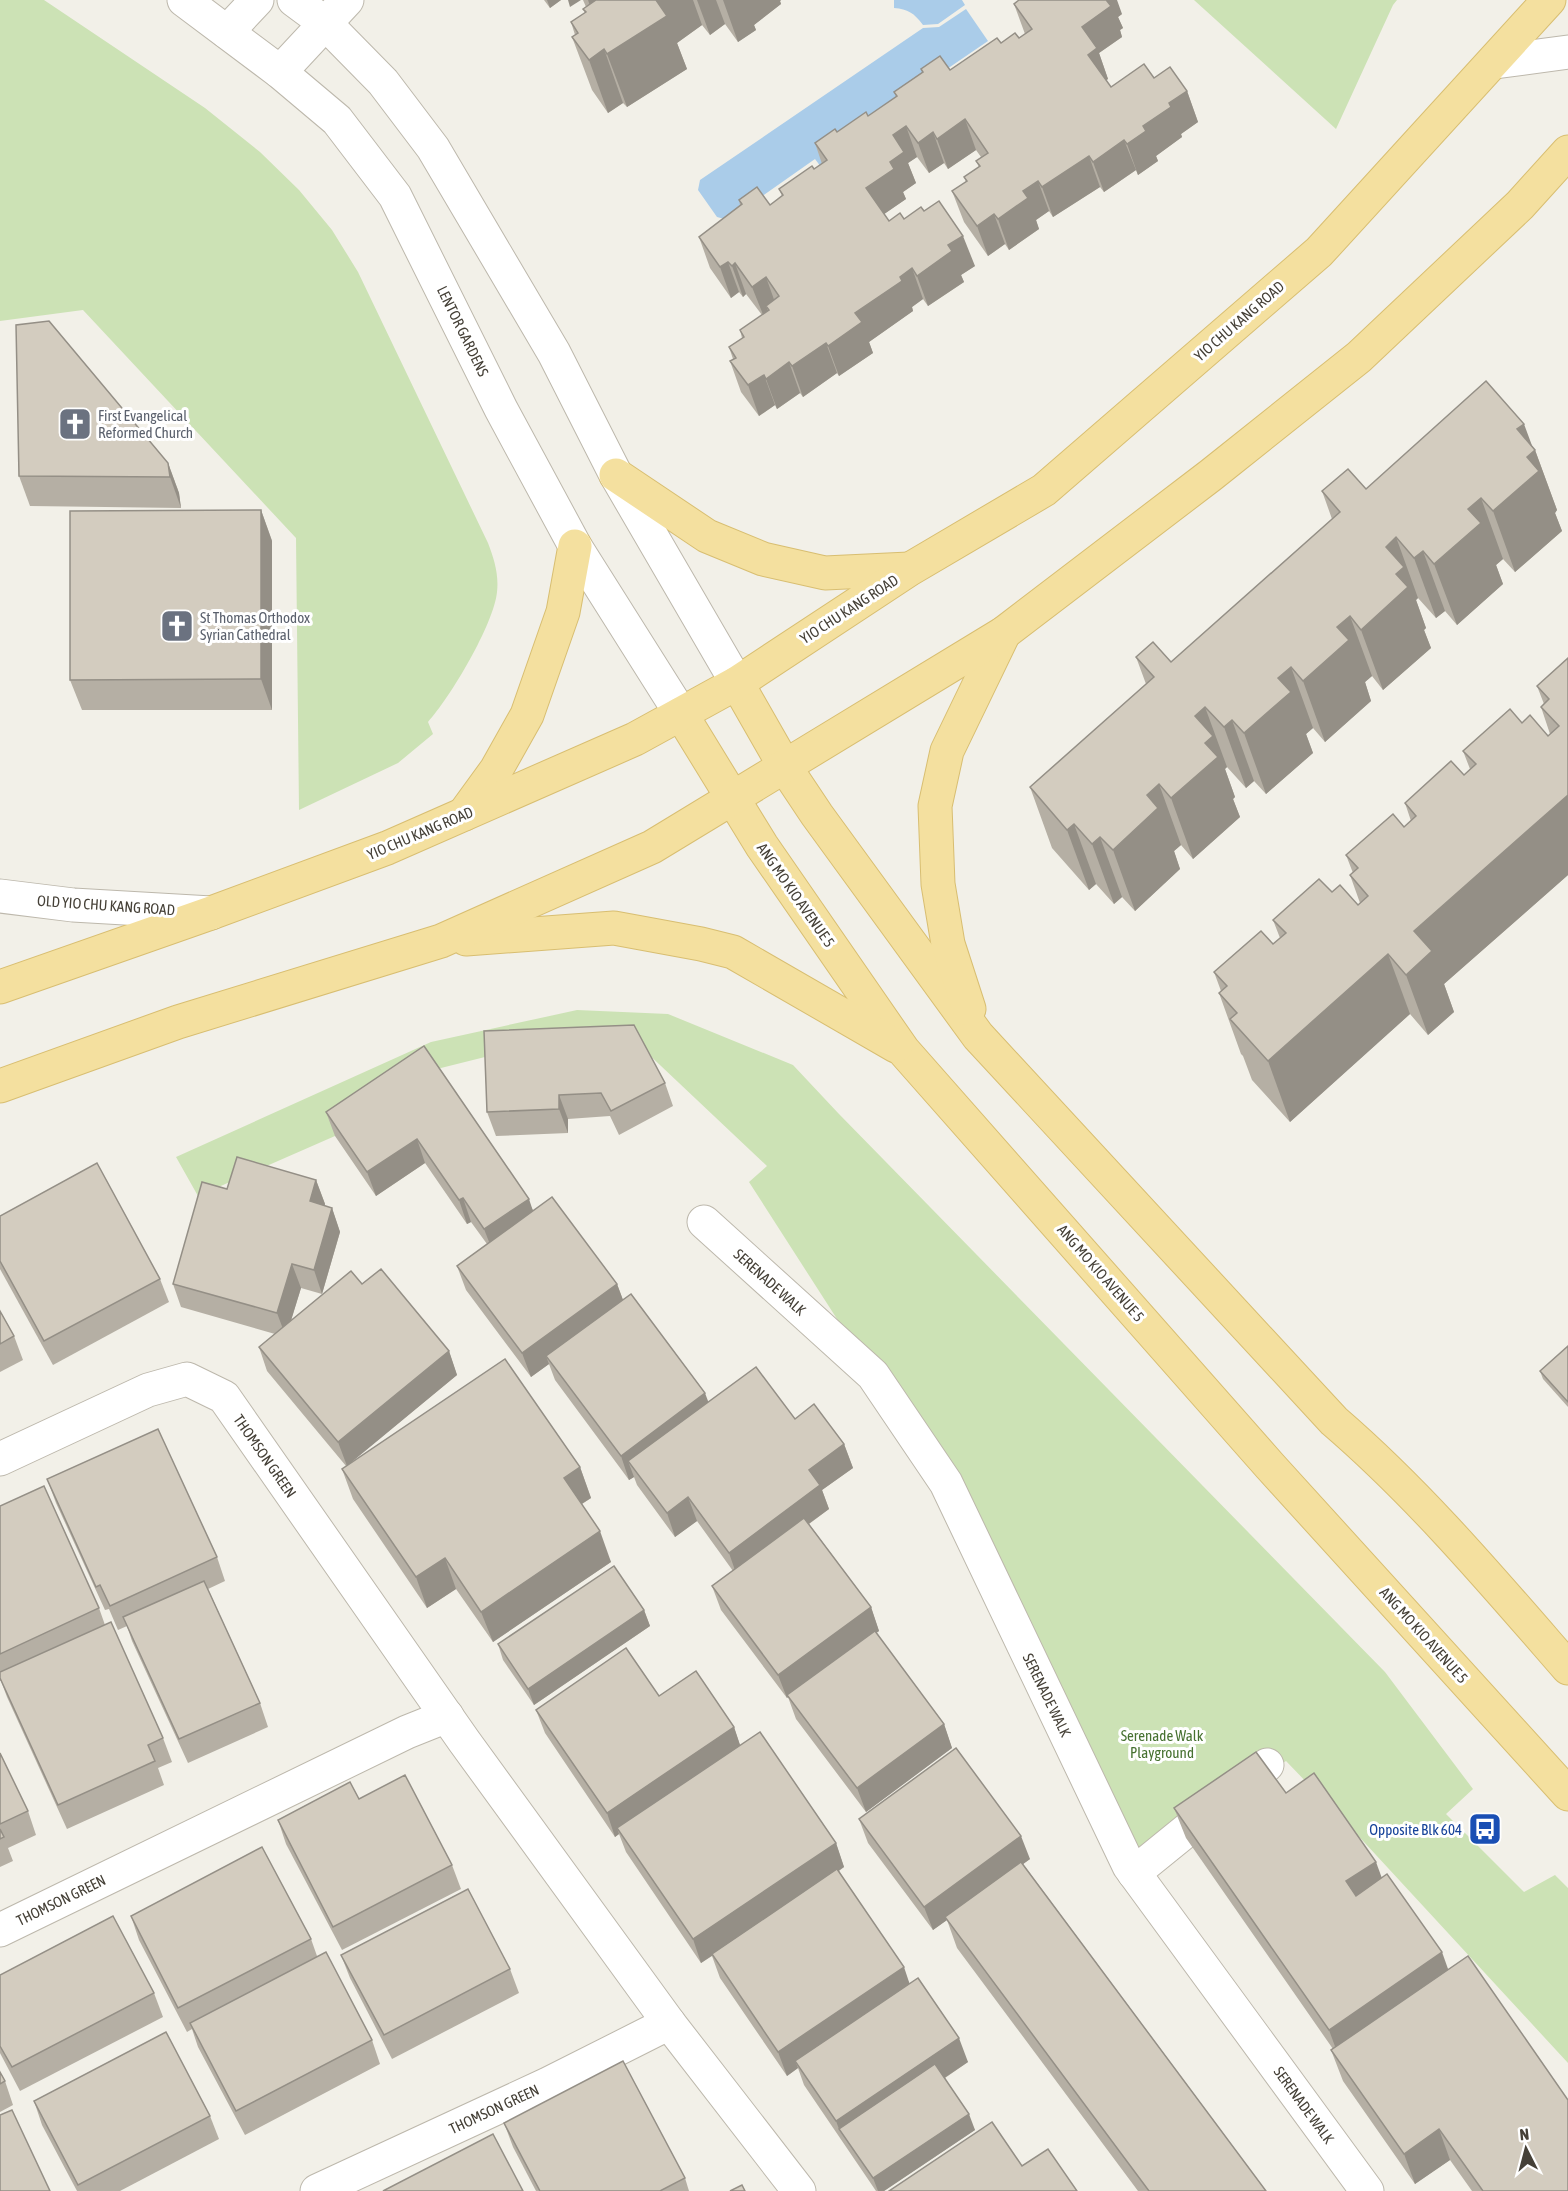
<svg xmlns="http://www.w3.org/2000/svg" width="1568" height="2191" font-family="'Asap Condensed',sans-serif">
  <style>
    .green { fill: #cce2b5 }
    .water { fill: #aacce9 }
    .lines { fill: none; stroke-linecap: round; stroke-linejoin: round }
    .minor-casing { stroke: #bdb8ac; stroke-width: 35 }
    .primary-casing { stroke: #d8be71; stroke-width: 35 }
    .minor { stroke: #fff; stroke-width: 33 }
    .primary { stroke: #f4e09f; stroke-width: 33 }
    .wall { fill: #b5afa4 }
    .shaded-wall { fill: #948f86 }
    .building { fill: #d3ccbf; stroke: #948f86; stroke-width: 1.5 }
    .labels { text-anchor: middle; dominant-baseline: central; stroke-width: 6; stroke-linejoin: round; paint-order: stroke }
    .street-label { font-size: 15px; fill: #454037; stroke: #fff }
    .worship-label { font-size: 15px; fill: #5b616d; stroke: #fff; text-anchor: start }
    .park-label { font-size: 15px; fill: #467130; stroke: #fff }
    .transit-label { font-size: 15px; fill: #164399; stroke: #fff; text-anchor: end }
  </style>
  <rect width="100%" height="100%" fill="#f2f0e8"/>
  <!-- green -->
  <g class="green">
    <path d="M0,0H44L205,108L260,152L299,190L332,230L358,272L488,543C494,559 499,574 497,592C494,624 450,698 428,722L433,734L398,763L299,810L296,538L83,310L0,321Z"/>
    <polygon points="1194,0 1397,0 1393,5 1336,129"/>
    <polygon points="577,1010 668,1014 793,1065 839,1114 1385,1672 1473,1789 1446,1814 1524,1892 1555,1875 1568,1888 1568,2063 1364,1842 1286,1761 1129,1866 873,1375 749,1182 767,1166 643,1049 493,1055 433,1070 335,1136 198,1196 176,1157 431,1042"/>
  </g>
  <!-- water -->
  <g class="water">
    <path d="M894,0H962L965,5L938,24L923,25C914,13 908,9 894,8Z"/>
    <polygon points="966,9 988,41 865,125 824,171 815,159 728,220 717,217 698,190 700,180 923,28 939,27"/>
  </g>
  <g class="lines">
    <!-- minor casing -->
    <g class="minor-casing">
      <g id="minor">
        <polyline points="184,0 280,72 337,120 395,196 501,409 575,546 681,714"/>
        <polyline points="294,0 325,23 383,82 433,148 554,353 616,475 737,683"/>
        <polyline points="227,32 257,0"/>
        <polyline points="1495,62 1568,52"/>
        <polyline points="280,72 347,0"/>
        <polyline points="0,896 73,905 211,913"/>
        <polyline points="704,1222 873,1375 946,1483 1129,1866 1367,2191"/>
        <polyline points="0,1459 148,1390 187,1379 224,1397 464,1741 669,2023 799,2191"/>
        <polyline points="1134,1873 1267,1765"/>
        <polyline points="0,1930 407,1732 447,1716"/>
        <polyline points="317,2191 548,2084 669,2023"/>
      </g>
    </g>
    <!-- primary casing -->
    <g class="primary-casing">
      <g id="primary">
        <polyline points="616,475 707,536 763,559 825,573 909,569"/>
        <path d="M737,683L785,767L817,815L978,1036L1334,1421C1420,1495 1494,1583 1568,1668"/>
        <polyline points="681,714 762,846 903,1050 1270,1466 1568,1794"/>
        <polyline points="464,814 496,770 527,715 563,612 575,546"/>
        <polyline points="466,939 614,928 701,944 733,952 896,1046"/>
        <polyline points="0,987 211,913 387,848 635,739 737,683 910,569 1044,490 1319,252 1549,0"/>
        <polyline points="969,1009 948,944 938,884 935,806 947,751 1004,633"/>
        <polyline points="0,1086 178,1022 441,941 652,847 1004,633 1211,475 1359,357 1520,205 1568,152"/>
      </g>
    </g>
    <!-- minor -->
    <use href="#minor" class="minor"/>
    <!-- primary -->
    <use href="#primary" class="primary"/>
  </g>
  <!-- wall -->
  <g class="wall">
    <polygon points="544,0 561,0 550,8"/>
    <polygon points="583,0 781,0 780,1 781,4 754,25 756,30 738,42 725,24 710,35 702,25 677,43 687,69 627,107 623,103 608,113 592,90 572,37 575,35 571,22 585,13 583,9 586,7"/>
    <polygon points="1014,4 1122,14 1118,17 1123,28 1120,30 1122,37 1099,53 1108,79 1106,80 1111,87 1154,78 1187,91 1198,122 1181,134 1182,137 1156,156 1158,161 1138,175 1136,170 1104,192 1100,187 1053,217 1049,211 1036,220 1039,229 1009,250 1005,244 988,256 964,222 952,191 966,182 964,177 979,167 976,161 981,157 976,150 948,169 944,163 929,173 917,157 908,163 916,183 903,192 906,199 884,214 889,221 904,219 975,266 961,275 964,282 928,306 923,299 912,307 913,311 869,342 873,353 839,376 837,373 803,397 800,393 777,409 775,405 759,416 741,392 730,361 733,359 729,347 742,338 740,330 762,315 746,294 743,297 739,292 731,298 710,268 699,237 740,205 739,200 770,205 782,196 779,189 822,164 815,143 868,116 896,97 894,92 922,72 921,69 950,70 1001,43 1019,38 1025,34"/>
    <polygon points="1532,446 1535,450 1557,510 1555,513 1562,531 1515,572 1503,559 1496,565 1503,584 1457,625 1445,611 1436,618 1418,598 1416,600 1426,628 1424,630 1431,648 1383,690 1372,676 1365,682 1371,701 1325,742 1313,728 1306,734 1313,753 1266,794 1254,781 1246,788 1227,767 1225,769 1235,797 1233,799 1240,817 1193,859 1181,845 1174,851 1180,869 1135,911 1122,897 1114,904 1096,884 1089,890 1052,848 1030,787 1146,684 1136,657 1171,662 1332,519 1322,491 1366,489"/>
    <polygon points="168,463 179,493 181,508 30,506 19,476"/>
    <polygon points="261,510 272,541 272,710 82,710 70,680"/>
    <polygon points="1568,658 1568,875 1444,984 1454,1012 1428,1035 1410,1014 1290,1122 1252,1080 1243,1056 1241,1054 1219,993 1221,991 1214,972 1273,944 1280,938 1273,920 1332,892 1358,905 1360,903 1350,875 1353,873 1346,855 1404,827 1411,821 1405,803 1464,775 1470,769 1463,751 1522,723 1548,736 1550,734 1541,707 1544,704 1537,686"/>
    <polygon points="484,1031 665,1083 673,1106 619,1135 610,1116 568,1119 568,1133 496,1136 487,1112"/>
    <polygon points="424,1046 533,1210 617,1284 623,1300 708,1402 795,1419 844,1444 853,1468 822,1490 829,1509 809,1524 871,1607 879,1631 876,1633 944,1724 952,1748 866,1812 796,1719 788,1697 787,1698 721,1610 712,1586 733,1571 697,1521 675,1537 637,1485 634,1477 629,1480 555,1380 549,1364 531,1377 466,1290 457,1266 487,1244 471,1222 467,1224 425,1163 376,1196 335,1136 326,1112"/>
    <polygon points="316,1180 325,1204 324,1206 332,1208 340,1232 322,1294 301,1288 291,1320 362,1284 449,1351 457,1375 351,1462 580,1467 591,1498 582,1504 611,1562 493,1642 456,1589 427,1608 353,1499 342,1469 346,1466 267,1371 259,1347 275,1334 181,1307 173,1284 227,1189"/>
    <polygon points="0,1216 160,1279 169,1302 53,1365 0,1269"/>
    <polygon points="0,1311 14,1336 23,1360 0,1372"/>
    <polygon points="1568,1346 1568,1407 1543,1379 1540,1371"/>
    <polygon points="47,1479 217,1557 225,1581 208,1589 260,1703 268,1727 188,1763 132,1641 127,1626 118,1630 109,1609 105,1610 56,1503"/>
    <polygon points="0,1506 99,1608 105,1625 163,1738 172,1762 158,1768 164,1785 67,1829 7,1697 1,1681 0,1681"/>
    <polygon points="644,1610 650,1626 534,1705 503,1660 498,1644"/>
    <polygon points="659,1696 734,1727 740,1745 836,1843 844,1867 839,1871 910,1984 968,2062 945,2078 975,2130 884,2191 876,2191 804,2085 798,2068 787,2076 720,1978 712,1956 701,1963 626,1852 619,1834 615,1837 545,1733 536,1710"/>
    <polygon points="0,1753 28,1811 36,1835 8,1848 13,1861 0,1867"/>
    <polygon points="1286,1793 1382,1878 1448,1970 1568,2191 1472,2191 1450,2160 1415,2184 1343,2081 1331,2050 1333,2049 1186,1838 1174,1808"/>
    <polygon points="359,1799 452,1865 461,1889 342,1950 286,1844 278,1820"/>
    <polygon points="859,1819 1030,1859 1023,1864 1266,2191 1138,2191 957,1948 947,1920 933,1930 868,1843"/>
    <polygon points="131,1916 311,1939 317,1956 372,2040 380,2064 245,2135 198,2047 192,2029 187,2032 139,1940"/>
    <polygon points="341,1955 510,1969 519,1993 392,2059 350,1978"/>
    <polygon points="0,1975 154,1993 163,2017 20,2091 0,2053"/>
    <polygon points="0,2072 5,2081 13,2105 0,2112"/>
    <polygon points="34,2101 210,2116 219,2139 120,2191 77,2191 42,2125"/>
    <polygon points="504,2123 685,2178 689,2191 536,2191 513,2147"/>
  </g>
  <!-- shaded-wall -->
  <g class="shaded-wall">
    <polygon points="547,0 561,0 550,8"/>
    <polygon points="568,0 581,0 570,7"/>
    <polygon points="588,0 604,0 595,20"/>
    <polygon points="654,0 693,0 702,25 677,43 687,69 627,107 607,54"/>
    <polygon points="697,0 716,0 725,24 710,35"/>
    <polygon points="723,0 781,0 780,1 781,4 754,25 756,30 738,42"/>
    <polygon points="1108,0 1117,0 1122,14 1118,17 1123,28 1120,30 1122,37 1099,53 1108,79 1099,85 1088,55 1082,27"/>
    <polygon points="604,49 623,103 608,113 589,60"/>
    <polygon points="1187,91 1198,122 1181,134 1182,137 1156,156 1158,161 1138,175 1127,144 1143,126 1169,103"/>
    <polygon points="965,119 976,150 948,169 937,139"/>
    <polygon points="906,126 917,157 908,163 916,183 903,192 906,199 877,219 866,188 893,135"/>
    <polygon points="933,132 944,163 929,173 918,143"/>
    <polygon points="1124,140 1136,170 1104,192 1093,162"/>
    <polygon points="1089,156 1100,187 1053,217 1042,187"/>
    <polygon points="1038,181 1049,211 1036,220 1039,229 1009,250 998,219 1023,191"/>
    <polygon points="994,214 1005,244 988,256 977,226"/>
    <polygon points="963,236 975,266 961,275 964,282 928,306 917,276 948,245"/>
    <polygon points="728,262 739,292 731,298 720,267"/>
    <polygon points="735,263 746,294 743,297 732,266"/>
    <polygon points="912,268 923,299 912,307 913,311 869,342 873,353 839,376 828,346 855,313 900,277"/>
    <polygon points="766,277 777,308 766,306 769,313 764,317 752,287"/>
    <polygon points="826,343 837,373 803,397 792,366"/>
    <polygon points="789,362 800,393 777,409 766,379"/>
    <polygon points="764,375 775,405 759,416 748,385"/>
    <polygon points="1524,424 1534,451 1535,450 1557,510 1555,513 1562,531 1515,572 1493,511 1517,429"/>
    <polygon points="168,463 179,493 181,508 170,477"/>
    <polygon points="1481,498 1503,559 1496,565 1503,584 1457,625 1434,564 1468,509"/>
    <polygon points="261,510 272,541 272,710 261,679"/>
    <polygon points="1396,537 1418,598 1416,600 1426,628 1424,630 1431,648 1383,690 1361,630 1386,547"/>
    <polygon points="1423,551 1445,611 1436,618 1414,558"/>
    <polygon points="1350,616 1372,676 1365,682 1371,701 1325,742 1303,681 1337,627"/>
    <polygon points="1291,667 1313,728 1306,734 1313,753 1266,794 1244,733 1278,678"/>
    <polygon points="1205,707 1227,767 1225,769 1235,797 1233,799 1240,817 1193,859 1171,798 1195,716"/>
    <polygon points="1232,720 1254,781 1246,788 1224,727"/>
    <polygon points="1159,784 1181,845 1174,851 1180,869 1135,911 1113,850 1147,795"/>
    <polygon points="1568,795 1568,875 1444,984 1454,1012 1428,1035 1406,975 1414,931"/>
    <polygon points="1074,824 1096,884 1089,890 1067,830"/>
    <polygon points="1100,837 1122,897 1114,904 1092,844"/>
    <polygon points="1388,954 1410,1014 1290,1122 1268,1061"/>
    <polygon points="559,1095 568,1119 568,1133 559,1109"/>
    <polygon points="417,1139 425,1163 376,1196 367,1172"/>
    <polygon points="316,1180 325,1204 319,1225 310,1201"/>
    <polygon points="463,1198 471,1222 467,1224 459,1200"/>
    <polygon points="529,1199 537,1223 493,1252 484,1229"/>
    <polygon points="332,1208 340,1232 322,1294 314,1270"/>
    <polygon points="292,1264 301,1288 286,1337 277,1313"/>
    <polygon points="617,1284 626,1308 546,1356 549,1364 531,1377 522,1353"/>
    <polygon points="449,1351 457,1375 347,1466 338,1442"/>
    <polygon points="705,1393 714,1417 628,1461 634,1477 629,1480 621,1456"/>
    <polygon points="844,1444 853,1468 822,1490 829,1509 737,1576 729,1553 809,1470"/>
    <polygon points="580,1467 591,1498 575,1508 564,1478"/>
    <polygon points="688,1497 697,1521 675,1537 667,1513"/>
    <polygon points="600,1531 611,1562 493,1642 481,1612"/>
    <polygon points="445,1558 456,1589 427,1608 416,1577"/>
    <polygon points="871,1607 879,1631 789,1697 787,1695 788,1697 787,1698 778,1675"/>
    <polygon points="644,1610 650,1626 534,1705 528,1689"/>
    <polygon points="944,1724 952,1748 866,1812 857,1788"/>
    <polygon points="734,1727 742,1751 617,1828 619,1834 615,1837 607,1813"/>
    <polygon points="1021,1836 1030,1859 947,1920 945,1917 947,1920 933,1930 924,1907"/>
    <polygon points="836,1843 844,1867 701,1963 693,1939"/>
    <polygon points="1376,1862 1387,1892 1358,1912 1346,1881"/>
    <polygon points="1442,1952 1453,1983 1340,2060 1329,2030"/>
    <polygon points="904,1967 912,1991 795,2061 798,2068 787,2076 778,2052"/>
    <polygon points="959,2038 968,2062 849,2142 839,2129 836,2121"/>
    <polygon points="969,2114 975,2130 884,2191 878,2191 873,2178"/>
    <polygon points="1439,2129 1450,2160 1415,2184 1404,2154"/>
  </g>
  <!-- building -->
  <g class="building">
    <polygon points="596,0 656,0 667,16 607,54 604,49 589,60 572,37 578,33 571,22 586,12 583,9"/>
    <polygon points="1019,0 1108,0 1107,1 1111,6 1082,27 1097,48 1088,55 1111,87 1144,64 1154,78 1170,67 1187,91 1169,103 1171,107 1143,126 1146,131 1127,144 1124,140 1093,162 1089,156 1042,187 1038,181 1023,191 1028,198 998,219 994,214 977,226 952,191 967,181 964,177 980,166 976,161 988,153 965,119 937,139 933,132 918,143 906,126 893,135 904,152 890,162 894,169 866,188 889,221 900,213 904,219 921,207 924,211 939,201 963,236 948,245 952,251 917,276 912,268 900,277 902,281 855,313 862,322 828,346 826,343 792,366 789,362 766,379 764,375 748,385 730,361 736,358 729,347 744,337 740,330 769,310 766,306 779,296 766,277 752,287 735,263 732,266 728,262 720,267 699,237 742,204 739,200 757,187 770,205 783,195 779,189 812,166 814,169 827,160 815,143 835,129 837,132 866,112 868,116 897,96 894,92 923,72 921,69 940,56 950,70 997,38 1001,43 1015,33 1019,38 1032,29 1014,4"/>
    <polygon points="49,321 168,463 170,477 19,476 16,325"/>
    <polygon points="1486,381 1524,424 1517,429 1535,450 1527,457 1539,471 1493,511 1481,498 1468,509 1481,523 1434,564 1423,551 1414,558 1396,537 1386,547 1404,567 1396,574 1408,587 1361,630 1350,616 1337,627 1349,640 1303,681 1291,667 1278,678 1291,692 1244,733 1232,720 1224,727 1205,707 1195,716 1213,736 1205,743 1218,757 1171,798 1159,784 1147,795 1158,808 1113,850 1100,837 1092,844 1074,824 1067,830 1030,787 1154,677 1136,657 1153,642 1171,662 1340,512 1322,491 1348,469 1366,489"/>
    <polygon points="261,510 261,679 70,680 70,511"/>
    <polygon points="1568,658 1568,795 1414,931 1432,951 1406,975 1388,954 1268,1061 1230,1019 1237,1013 1219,993 1227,986 1214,972 1261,931 1273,944 1286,933 1273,920 1319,879 1332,892 1340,885 1358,905 1368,896 1350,875 1358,868 1346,855 1393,814 1404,827 1416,816 1405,803 1451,761 1464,775 1476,764 1463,751 1510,709 1522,723 1530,715 1548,736 1559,726 1541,707 1549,699 1537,686"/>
    <polygon points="634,1025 665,1083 611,1111 601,1093 559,1095 559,1109 487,1112 484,1031"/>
    <polygon points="424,1046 529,1199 484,1229 463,1198 459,1200 417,1139 367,1172 326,1112"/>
    <polygon points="237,1157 316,1180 310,1201 332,1208 314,1270 292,1264 277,1313 173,1284 202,1182 227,1189"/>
    <polygon points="97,1163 160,1279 44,1341 0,1261 0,1216"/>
    <polygon points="552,1197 617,1284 522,1353 457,1266"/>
    <polygon points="381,1269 449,1351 338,1442 259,1347 351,1271 362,1284"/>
    <polygon points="631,1294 705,1393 621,1456 546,1356"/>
    <polygon points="0,1311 14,1336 0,1344"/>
    <polygon points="1568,1346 1568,1402 1540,1371"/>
    <polygon points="505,1359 580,1467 564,1478 600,1531 481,1612 445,1558 416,1577 342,1469"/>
    <polygon points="756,1367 795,1419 814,1404 844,1444 809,1470 820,1485 729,1553 688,1497 667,1513 628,1461"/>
    <polygon points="158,1429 217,1557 110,1606 100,1585 96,1587 47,1479"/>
    <polygon points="44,1486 99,1608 0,1654 0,1506"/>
    <polygon points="804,1518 871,1607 778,1675 712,1586"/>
    <polygon points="614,1566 644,1610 528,1689 498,1644"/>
    <polygon points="204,1581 260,1703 179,1739 123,1617"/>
    <polygon points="111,1622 163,1738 148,1745 155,1761 58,1805 0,1678 0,1672"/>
    <polygon points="875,1631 944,1724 857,1788 787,1695"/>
    <polygon points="626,1648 659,1696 696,1671 734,1727 607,1813 536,1710"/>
    <polygon points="760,1732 836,1843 693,1939 617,1828"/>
    <polygon points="956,1748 1021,1836 924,1907 859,1819"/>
    <polygon points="1256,1752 1286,1793 1314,1773 1376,1862 1346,1881 1356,1896 1387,1874 1442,1952 1329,2030 1174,1808"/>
    <polygon points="0,1753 28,1811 0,1824"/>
    <polygon points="405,1775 452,1865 333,1927 278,1820 350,1782 359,1799"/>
    <polygon points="0,1829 4,1837 0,1839"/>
    <polygon points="262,1847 311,1939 178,2008 131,1916"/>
    <polygon points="1021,1862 1266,2191 1149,2191 945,1917"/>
    <polygon points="837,1869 904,1967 778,2052 712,1954"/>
    <polygon points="468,1889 510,1969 384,2035 341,1955"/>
    <polygon points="113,1916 154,1993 12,2067 0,2046 0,1975"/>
    <polygon points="326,1952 372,2040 236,2111 190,2023"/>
    <polygon points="1468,1956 1568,2100 1568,2191 1483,2191 1439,2129 1404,2154 1331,2050"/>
    <polygon points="918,1978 959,2038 836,2121 795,2061"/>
    <polygon points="166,2032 210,2116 78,2185 34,2101"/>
    <polygon points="623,2061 685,2178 660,2191 540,2191 504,2123"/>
    <polygon points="935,2064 969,2114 873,2178 839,2129"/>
    <polygon points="0,2072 5,2081 0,2084"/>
    <polygon points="12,2110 50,2191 0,2191 0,2115"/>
    <polygon points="992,2122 1022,2166 1048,2149 1077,2191 889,2191"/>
    <polygon points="493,2134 523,2191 383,2191"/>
    <polygon points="742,2185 745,2191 730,2191"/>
  </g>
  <!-- icons -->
  <defs>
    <g id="church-square" transform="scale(1.725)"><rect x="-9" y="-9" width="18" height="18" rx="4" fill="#6b7280" stroke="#fff"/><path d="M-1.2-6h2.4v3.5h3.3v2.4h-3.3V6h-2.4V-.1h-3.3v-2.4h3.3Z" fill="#fff"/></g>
    <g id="bus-square" transform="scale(1.725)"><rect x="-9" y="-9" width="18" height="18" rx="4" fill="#1a4fb4" stroke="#fff"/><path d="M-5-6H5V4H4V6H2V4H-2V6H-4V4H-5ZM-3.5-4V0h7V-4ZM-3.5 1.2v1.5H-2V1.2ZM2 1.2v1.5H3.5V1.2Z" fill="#fff"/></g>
  </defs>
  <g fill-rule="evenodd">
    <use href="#church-square" x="75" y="424"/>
    <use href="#church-square" x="177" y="626"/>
    <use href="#bus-square" x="1485" y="1829"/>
  </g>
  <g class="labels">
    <!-- street labels -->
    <g class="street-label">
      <text transform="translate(1239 321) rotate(-41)">YIO CHU KANG ROAD</text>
      <text transform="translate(463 331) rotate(64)">LENTOR GARDENS</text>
      <text transform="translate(849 609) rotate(-33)">YIO CHU KANG ROAD</text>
      <text transform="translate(420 833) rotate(-23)">YIO CHU KANG ROAD</text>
      <text transform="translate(796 895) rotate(55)">ANG MO KIO AVENUE 5</text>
      <text transform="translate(106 905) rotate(4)">OLD YIO CHU KANG ROAD</text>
      <text transform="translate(1101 1273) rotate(49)">ANG MO KIO AVENUE 5</text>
      <text transform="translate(770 1282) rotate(42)">SERENADE WALK</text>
      <text transform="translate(265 1456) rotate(55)">THOMSON GREEN</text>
      <text transform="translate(1424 1635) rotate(48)">ANG MO KIO AVENUE 5</text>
      <text transform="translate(1047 1695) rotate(64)">SERENADE WALK</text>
      <text transform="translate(61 1900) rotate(-26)">THOMSON GREEN</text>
      <text transform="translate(1304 2105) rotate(54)">SERENADE WALK</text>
      <text transform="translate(494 2109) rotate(-25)">THOMSON GREEN</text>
    </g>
    <!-- worship labels -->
    <g class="worship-label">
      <text x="98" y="415">First Evangelical<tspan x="98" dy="17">Reformed Church</tspan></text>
      <text x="200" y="617">St Thomas Orthodox<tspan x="200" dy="17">Syrian Cathedral</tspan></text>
    </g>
    <!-- park labels -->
    <g class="park-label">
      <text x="1162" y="1735">Serenade Walk<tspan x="1162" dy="17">Playground</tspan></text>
    </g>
    <!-- transit labels -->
    <g class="transit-label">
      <text x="1462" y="1829">Opposite Blk 604</text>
    </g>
  </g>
  <!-- north arrow -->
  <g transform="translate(1526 2149) rotate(354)" stroke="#ffffff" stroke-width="4.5" paint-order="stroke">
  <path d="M0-4.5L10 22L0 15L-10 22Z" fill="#454037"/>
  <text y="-9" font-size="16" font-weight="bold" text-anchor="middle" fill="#454037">N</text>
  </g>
</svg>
